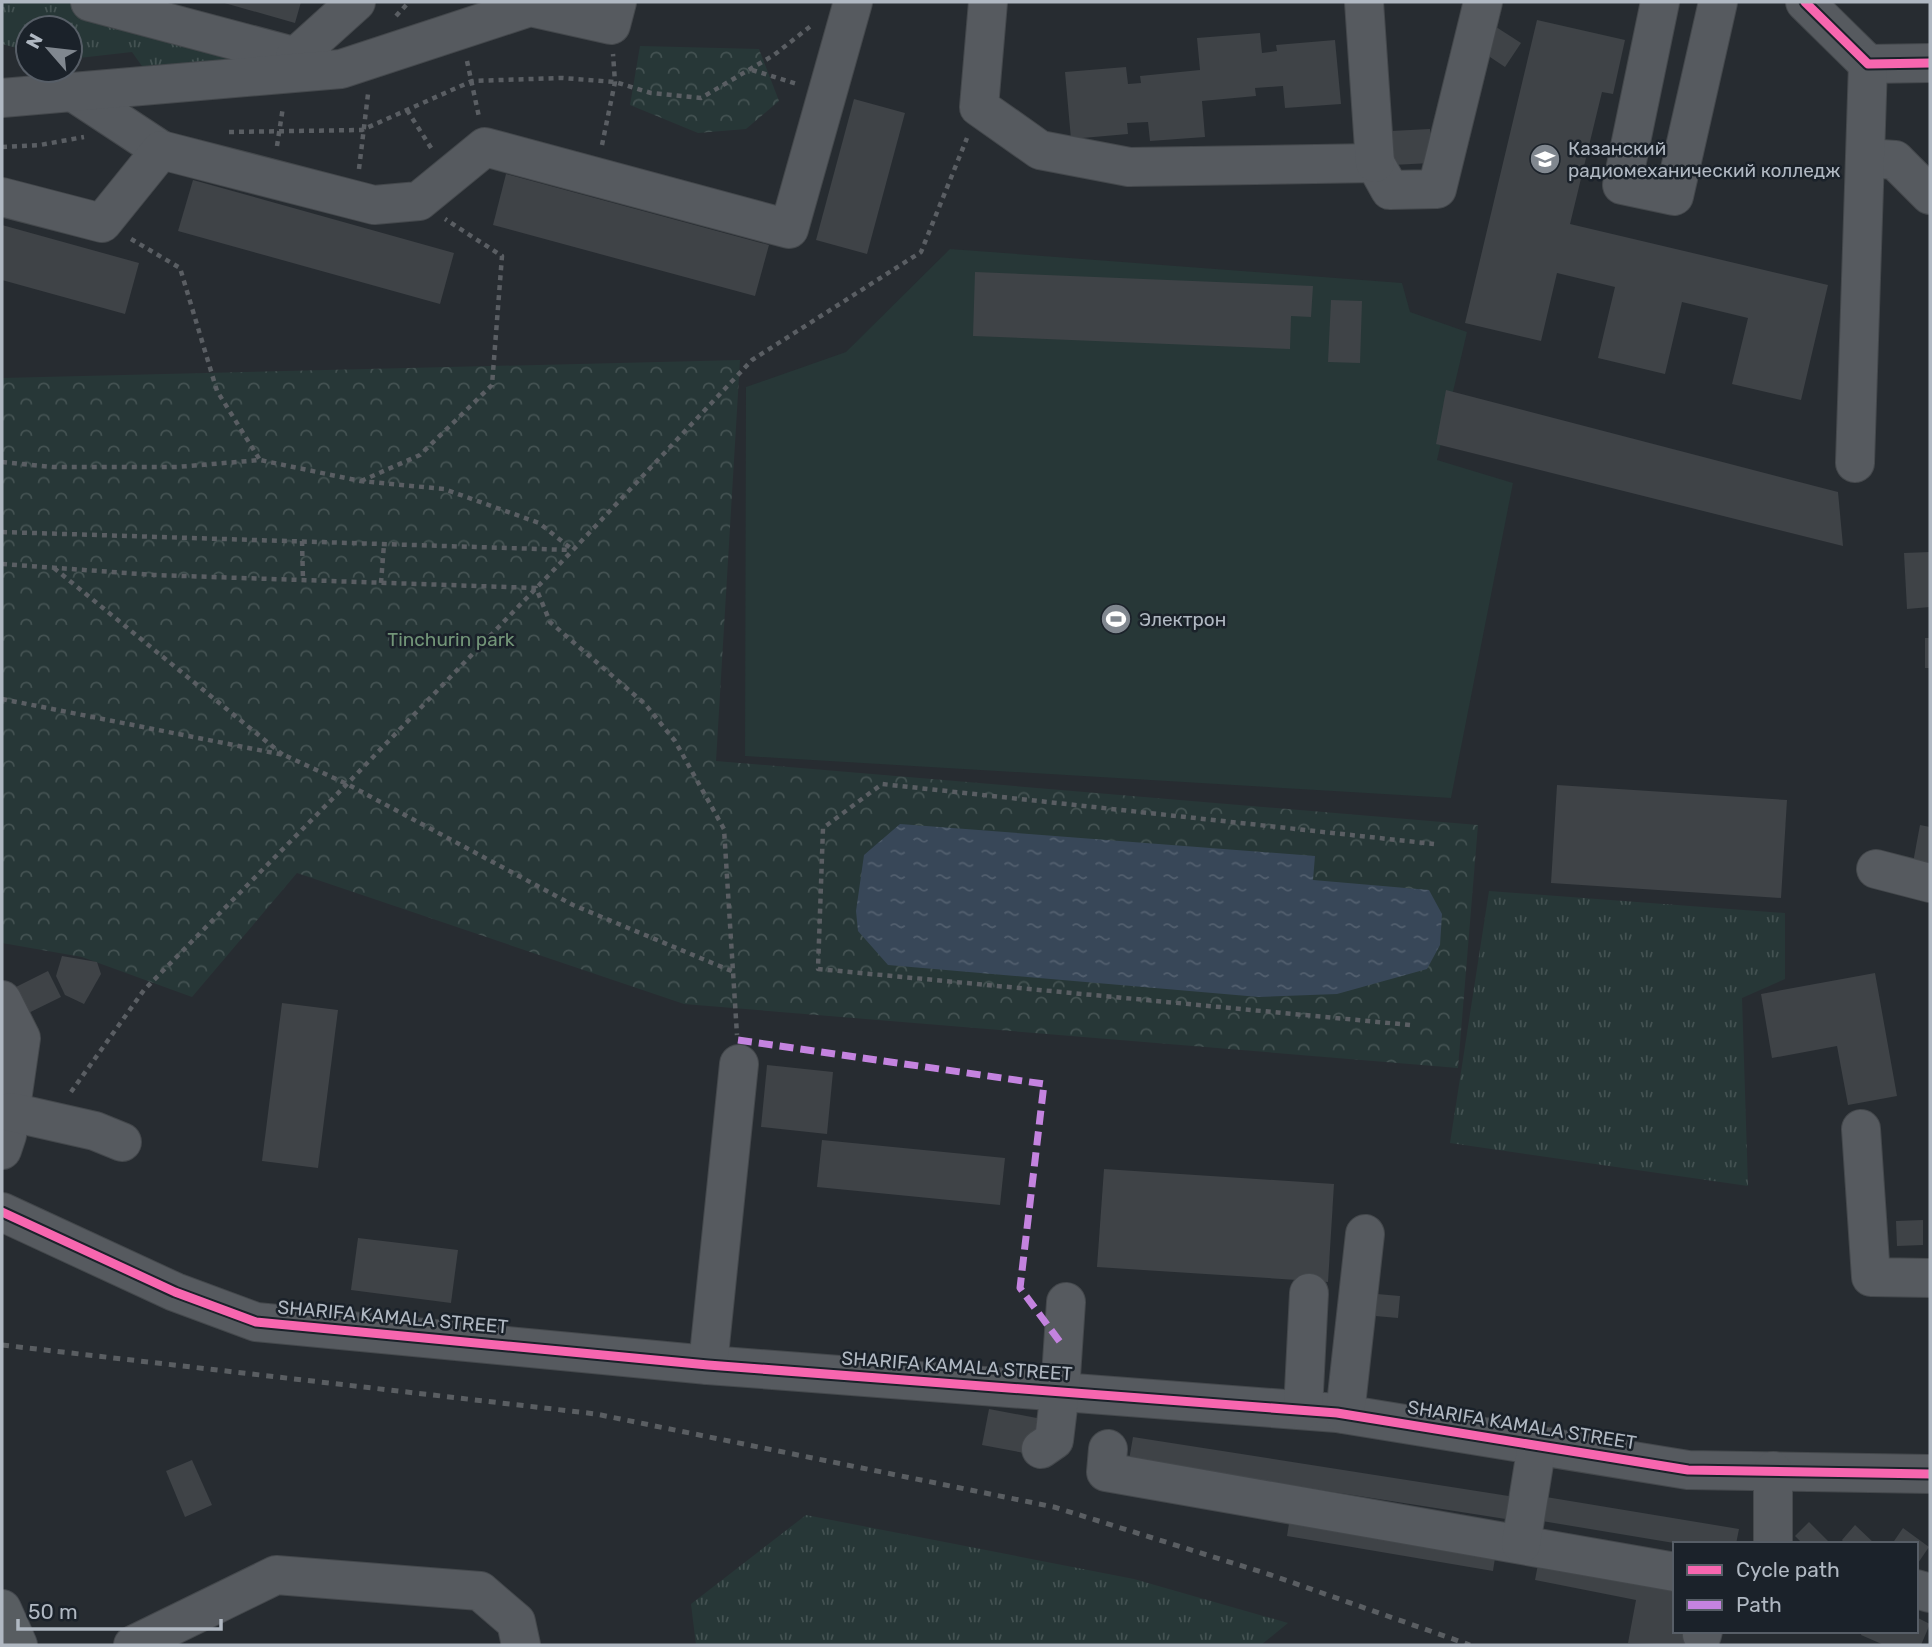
<svg xmlns="http://www.w3.org/2000/svg" width="1932" height="1647" font-family="Rubik,sans-serif">
  <style>
    .grass { fill: url(#grass-tufts) }
    .park { fill: url(#park-crowns) }
    .garden { fill: #273737 }
    .water { fill: url(#water-ripples) }
    .building { fill: #3f4347 }
    .lines { fill: none; stroke-linecap: round; stroke-linejoin: round }
    .minor-casing { stroke: #44484c; stroke-width: 40 }
    .major-casing { stroke: #44484e; stroke-width: 40 }
    .path { stroke: #5a5e63; stroke-width: 4.5; stroke-dasharray: 5 5; stroke-linecap: butt }
    .minor { stroke: #565a5f; stroke-width: 38 }
    .major { stroke: #585d61; stroke-width: 38 }
    .rail { stroke: #5a5e62; stroke-width: 5; stroke-dasharray: 7 7; stroke-linecap: butt }
    .quiet { stroke: #c483df; stroke-width: 7; stroke-dasharray: 14 7; stroke-linecap: butt }
    .cycleway-casing { stroke: #1b222a; stroke-width: 13 }
    .cycleway { stroke: #f766af; stroke-width: 9 }
    .labels { text-anchor: middle; dominant-baseline: central; stroke-width: 5; stroke-linejoin: round; paint-order: stroke }
    .poi-label { font-size: 19px; fill: #b0b8c2; stroke: #1b222a; text-anchor: start }
    .park-label { font-size: 19px; fill: #729578; stroke: #1b222a }
    .street-label { font-size: 19px; fill: #b0b8c2; stroke: #1b222a }
  </style>
  <defs>
    <pattern id="grass-tufts" width="24" height="20" patternUnits="userSpaceOnUse" patternTransform="scale(1.75)"><rect width="24" height="20" fill="#273737"/><path d="M3 7l-1-3M5 7V3M7 7l1-3M15 17l-1-3M17 17v-4M19 17l1-3" fill="none" stroke="#445252"/></pattern>
    <pattern id="park-crowns" width="20" height="18" patternUnits="userSpaceOnUse" patternTransform="scale(1.75)"><rect width="20" height="18" fill="#273737"/><path d="M2 6a3 3 0 1 1 6 0M12 15a3 3 0 1 1 6 0" fill="none" stroke="#445252"/></pattern>
    <pattern id="water-ripples" width="26" height="14" patternUnits="userSpaceOnUse" patternTransform="scale(1.75)"><rect width="26" height="14" fill="#384758"/><path d="M2 4q2-2 4 0t4 0M15 11q2-2 4 0t4 0" fill="none" stroke="#525f6e"/></pattern>
  </defs>
  <rect width="100%" height="100%" fill="#272c31"/>
  <!-- grass -->
  <g class="grass">
    <polygon points="2,2 68,2 279,58 144,69 132,52 70,59 70,28 28,28 28,51 2,44"/>
    <polygon points="1489,891 1785,913 1785,979 1742,998 1748,1186 1450,1143"/>
    <polygon points="806,1515 1134,1579 1288,1623 1261,1645 696,1645 691,1604"/>
  </g>
  <!-- park -->
  <g class="park">
    <polygon points="640,46 759,49 779,101 746,129 698,133 630,105"/>
    <polygon points="740,360 716,761 1478,825 1458,1068 684,1004 297,873 192,997 82,957 2,943 2,378"/>
  </g>
  <!-- garden -->
  <polygon class="garden" points="950,249 1402,283 1410,312 1467,332 1437,460 1513,483 1451,798 745,756 746,387 846,352"/>
  <!-- water -->
  <polygon class="water" points="900,824 1315,856 1313,880 1429,890 1442,914 1440,945 1427,969 1337,994 1259,997 888,965 858,931 856,911 864,855"/>
  <!-- building -->
  <g class="building">
    <polygon points="221,2 301,2 295,23"/>
    <polygon points="1537,20 1625,40 1613,94 1602,92 1570,224 1828,285 1801,400 1732,384 1748,318 1682,302 1665,374 1598,358 1615,287 1557,273 1541,341 1465,323"/>
    <polygon points="1493,25 1521,43 1505,67 1478,49"/>
    <polygon points="1260,33 1262,53 1277,51 1276,45 1335,40 1341,104 1285,108 1283,86 1255,88 1256,96 1202,101 1205,137 1150,141 1148,122 1127,123 1128,134 1071,139 1065,72 1126,67 1128,84 1141,83 1140,76 1200,70 1197,38"/>
    <polygon points="854,99 905,113 867,254 816,240"/>
    <polygon points="1430,129 1431,163 1392,165 1391,131"/>
    <polygon points="506,174 769,245 755,296 493,225"/>
    <polygon points="193,180 454,253 440,304 178,231"/>
    <polygon points="2,225 139,263 125,314 2,280"/>
    <polygon points="975,272 1313,286 1311,317 1291,316 1290,349 973,336"/>
    <polygon points="1331,300 1362,301 1360,363 1328,362"/>
    <polygon points="1446,390 1838,492 1843,546 1436,444"/>
    <polygon points="1930,552 1930,607 1907,609 1904,553"/>
    <rect x="1925" y="638" width="5" height="30"/>
    <polygon points="1557,785 1787,800 1781,898 1551,883"/>
    <polygon points="1920,825 1930,827 1930,872 1912,868"/>
    <polygon points="62,956 97,962 101,974 84,1004 65,995 56,976"/>
    <polygon points="48,971 61,997 2,1026 2,994"/>
    <polygon points="1875,973 1897,1096 1848,1105 1837,1046 1772,1058 1761,994"/>
    <polygon points="282,1003 338,1010 318,1168 262,1161"/>
    <polygon points="767,1065 833,1072 827,1134 761,1127"/>
    <polygon points="822,1140 1005,1158 1000,1205 817,1187"/>
    <polygon points="1104,1169 1334,1184 1328,1282 1097,1267"/>
    <polygon points="1923,1220 1923,1245 1897,1246 1896,1221"/>
    <polygon points="358,1238 458,1250 451,1303 351,1290"/>
    <polygon points="1377,1294 1400,1296 1398,1318 1375,1316"/>
    <polygon points="989,1409 1042,1419 1035,1455 982,1445"/>
    <polygon points="1133,1437 1515,1497 1512,1520 1129,1460"/>
    <polygon points="192,1460 212,1505 185,1517 166,1471"/>
    <polygon points="1540,1496 1739,1529 1736,1544 1680,1544 1536,1520"/>
    <polygon points="1291,1511 1497,1545 1493,1571 1287,1536"/>
    <polygon points="1809,1522 1831,1544 1803,1544 1795,1536"/>
    <polygon points="1855,1525 1875,1544 1845,1544 1842,1540"/>
    <polygon points="1903,1528 1929,1547 1918,1563 1916,1544 1892,1544"/>
    <polygon points="1540,1554 1675,1580 1675,1631 1688,1631 1685,1645 1628,1643 1636,1600 1535,1580"/>
    <polygon points="1916,1617 1930,1624 1921,1645 1884,1645 1861,1635 1862,1631 1916,1631"/>
  </g>
  <g class="lines">
    <!-- minor casing -->
    <g class="minor-casing">
      <g id="minor">
        <polyline points="90,2 316,62"/>
        <polyline points="988,2 979,107 1040,150 1129,167 1375,163 1390,190 1437,189 1483,2"/>
        <polyline points="1364,2 1375,163"/>
        <polyline points="1660,2 1622,185 1674,196 1718,2"/>
        <polyline points="1805,2 1868,64 1930,63"/>
        <polyline points="295,57 356,2"/>
        <polyline points="73,92 161,150"/>
        <polyline points="2,98 341,69 530,7 611,25 617,2"/>
        <polyline points="1866,158 1895,160 1930,195"/>
        <polyline points="2,197 102,223 161,150 374,205 419,201 485,147 789,229 853,2"/>
        <polyline points="1855,463 1868,64"/>
        <polyline points="1876,869 1930,883"/>
        <polyline points="2,1000 21,1038 7,1135 2,1150"/>
        <polyline points="11,1112 95,1131 122,1142"/>
        <polyline points="1861,1129 1871,1277 1930,1278"/>
        <polyline points="2,1212 175,1292 256,1322 708,1365 1337,1413 1688,1470 1930,1474"/>
        <polyline points="708,1365 739,1064"/>
        <polyline points="1303,1410 1309,1293"/>
        <polyline points="1345,1414 1365,1234"/>
        <polyline points="1041,1449 1054,1440 1060,1391 1066,1302"/>
        <polyline points="1108,1449 1106,1472 1675,1572"/>
        <polyline points="1773,1471 1773,1544"/>
        <polyline points="1521,1544 1537,1445"/>
        <polyline points="1916,1589 1930,1593"/>
        <polyline points="1702,1635 1703,1631"/>
        <polyline points="133,1645 276,1575 480,1591 516,1622 521,1645"/>
      </g>
    </g>
    <!-- major casing -->
    <g class="major-casing">
      <polyline id="major" points="2,1609 18,1645"/>
    </g>
    <!-- path -->
    <g class="path">
      <polyline points="396,16 409,2"/>
      <polyline points="467,61 479,117"/>
      <polyline points="752,70 797,84"/>
      <polyline points="407,110 433,151"/>
      <polyline points="229,132 362,130 472,81 562,78 615,82 651,93 701,98 774,55 812,25"/>
      <polyline points="602,145 615,82 613,54"/>
      <polyline points="277,146 283,107"/>
      <polyline points="2,147 40,145 84,137"/>
      <polyline points="359,169 368,94"/>
      <polyline points="131,239 180,268 217,391 260,460"/>
      <polyline points="2,462 53,467 177,467 260,460 360,481 444,489 539,523 573,550"/>
      <polyline points="361,481 420,455 492,385 502,256 445,219"/>
      <polyline points="2,532 571,550"/>
      <polyline points="302,541 303,580"/>
      <polyline points="2,564 154,575 536,588 550,622 645,704 675,741 724,829 737,1035"/>
      <polyline points="54,568 283,755"/>
      <polyline points="381,583 384,544"/>
      <polyline points="2,699 284,755 347,784 573,905 734,972"/>
      <polyline points="1410,1025 818,969 823,828 882,784 1434,844"/>
      <polyline points="71,1092 144,990 347,784 573,550 752,360 921,252 967,138"/>
    </g>
    <!-- minor -->
    <use href="#minor" class="minor"/>
    <!-- major -->
    <use href="#major" class="major"/>
    <!-- rail -->
    <polyline class="rail" points="2,1345 596,1414 1054,1507 1271,1575 1470,1645"/>
    <!-- quiet -->
    <polyline class="quiet" points="738,1040 1044,1084 1020,1288 1063,1346"/>
    <!-- cycleway casing -->
    <g class="cycleway-casing">
      <g id="cycleway">
        <polyline points="1805,2 1868,64 1930,63"/>
        <polyline points="2,1212 175,1292 256,1322 708,1365 1337,1413 1688,1470 1930,1474"/>
      </g>
    </g>
    <!-- cycleway -->
    <use href="#cycleway" class="cycleway"/>
  </g>
  <!-- icons -->
  <defs>
    <g id="university-disc" transform="scale(1.575)"><circle r="9.5" fill="#80878f" stroke="#1b222a"/><path d="M0-5L7-2L0 1L-7-2ZM-4 1L0 2.5L4 1V4Q0 6-4 4Z" fill="#fff"/></g>
    <g id="stadium-disc" transform="scale(1.575)"><circle r="9.5" fill="#80878f" stroke="#1b222a"/><path d="M0-5a6.5 5 0 1 0 0 10a6.5 5 0 1 0 0-10ZM-3.5-1.8h7v3.6h-7Z" fill="#fff"/></g>
  </defs>
  <g fill-rule="evenodd">
    <use href="#university-disc" x="1545" y="159"/>
    <use href="#stadium-disc" x="1116" y="619"/>
  </g>
  <g class="labels">
    <!-- poi labels -->
    <g class="poi-label">
      <text x="1568" y="148">Казанский<tspan x="1568" dy="22">радиомеханический колледж</tspan></text>
      <text x="1139" y="619">Электрон</text>
    </g>
    <!-- park labels -->
    <g class="park-label">
      <text x="451" y="639">Tinchurin park</text>
    </g>
    <!-- street labels -->
    <g class="street-label">
      <text transform="translate(393 1317) rotate(5)">SHARIFA KAMALA STREET</text>
      <text transform="translate(957 1366) rotate(4)">SHARIFA KAMALA STREET</text>
      <text transform="translate(1522 1425) rotate(9)">SHARIFA KAMALA STREET</text>
    </g>
  </g>
  <!-- border -->
  <rect width="1932" height="1647" fill="none" stroke="#b0b8c2" stroke-width="7"/>
  <!-- legend -->
  <rect x="1673" y="1542" width="245" height="91" fill="#1b222a" stroke="#575e67" stroke-width="2"/>
  <rect x="1687" y="1565" width="35" height="10" fill="#f766af" stroke="#575e67" stroke-width="2"/>
  <text x="1736" y="1577" font-size="21" fill="#b0b8c2">Cycle path</text>
  <rect x="1687" y="1600" width="35" height="10" fill="#c483df" stroke="#575e67" stroke-width="2"/>
  <text x="1736" y="1612" font-size="21" fill="#b0b8c2">Path</text>
  <!-- north arrow -->
  <g transform="translate(49 49) rotate(298)"><circle r="33" fill="#1b222a" stroke="#575e67" stroke-width="2"/>
  <path d="M0-5L12 26L0 18L-12 26Z" fill="#80878f"/>
  <text y="-10" font-size="19" font-weight="bold" text-anchor="middle" fill="#b0b8c2">N</text>
  </g>
  <!-- scale -->
  <path d="M18 1619v10h203v-10" fill="none" stroke="#b0b8c2" stroke-width="3.5"/>
  <text x="28" y="1619" font-size="21" fill="#b0b8c2" stroke="#1b222a" stroke-width="5" paint-order="stroke">50 m</text>
</svg>
